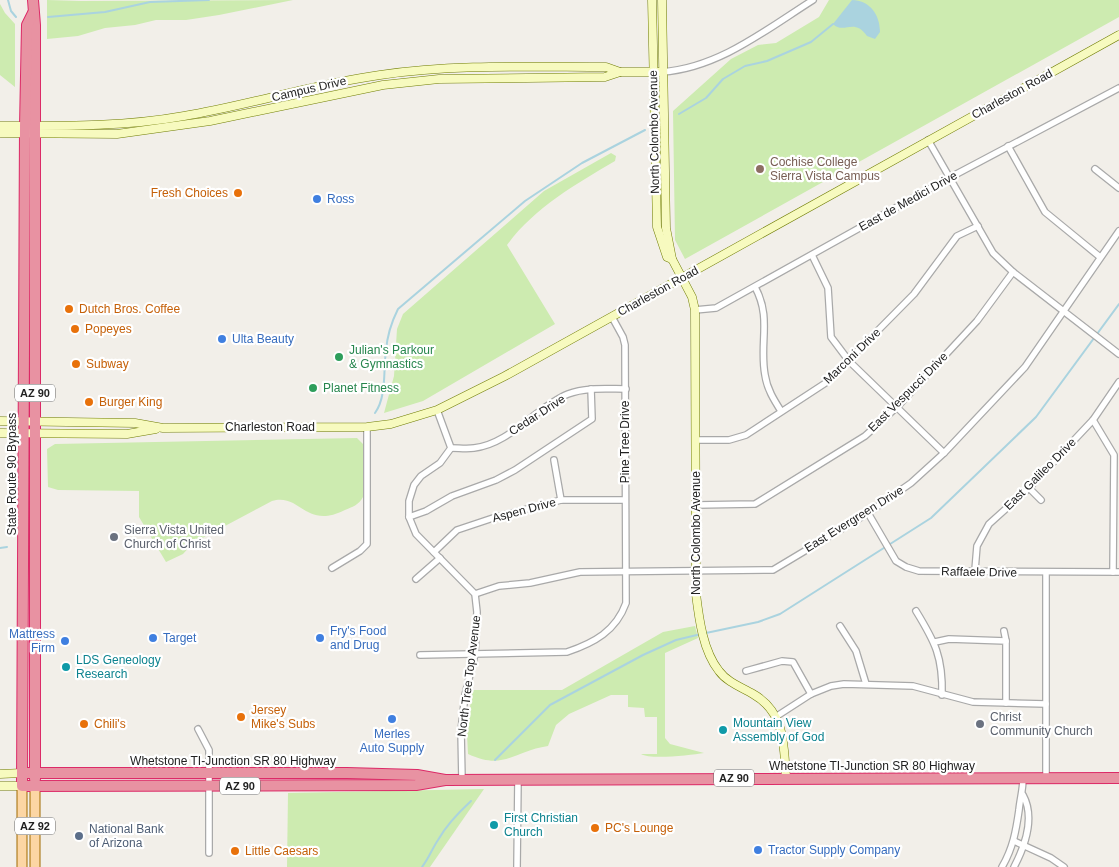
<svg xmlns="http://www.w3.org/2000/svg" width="1119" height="867" font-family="Helvetica,sans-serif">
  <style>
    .grass { fill: #cdebb0 }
    .water { fill: #aad3df }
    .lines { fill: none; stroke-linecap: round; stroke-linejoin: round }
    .stream { stroke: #aad3df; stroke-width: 2 }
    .street-casing { stroke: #a9a9a9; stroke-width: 8 }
    .secondary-casing { stroke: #707d05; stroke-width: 9 }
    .primary-casing { stroke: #a06b00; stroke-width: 11 }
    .highway-casing { stroke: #dc2a67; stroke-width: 12 }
    .street { stroke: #fff; stroke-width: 5.5 }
    .secondary { stroke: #f7fabf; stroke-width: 8 }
    .primary { stroke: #fcd6a4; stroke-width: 9 }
    .highway { stroke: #e892a2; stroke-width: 10 }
    .education-dot { fill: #8d6e63; stroke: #fff; stroke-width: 2 }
    .food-dot { fill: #e8710a; stroke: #fff; stroke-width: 2 }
    .shop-dot { fill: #3f7fe0; stroke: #fff; stroke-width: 2 }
    .leisure-dot { fill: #2e9e5b; stroke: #fff; stroke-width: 2 }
    .worship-dot { fill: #6b7280; stroke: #fff; stroke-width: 2 }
    .culture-dot { fill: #0f9aa8; stroke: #fff; stroke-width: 2 }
    .service-dot { fill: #5c6f8a; stroke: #fff; stroke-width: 2 }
    .labels { text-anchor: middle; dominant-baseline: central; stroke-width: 4.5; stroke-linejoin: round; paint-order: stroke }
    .shield { fill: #fff; stroke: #646464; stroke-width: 1 }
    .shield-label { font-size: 11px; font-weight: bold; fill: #222 }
    .street-label { font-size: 12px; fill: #222; stroke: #fff }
    .education-label { font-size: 12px; fill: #785e54; stroke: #fff; text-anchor: start }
    .food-label { font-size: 12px; fill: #c56008; stroke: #fff; text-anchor: start }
    .shop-label { font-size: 12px; fill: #366cbe; stroke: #fff; text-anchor: start }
    .leisure-label { font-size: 12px; fill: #27864d; stroke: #fff; text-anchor: start }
    .worship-label { font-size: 12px; fill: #5b616d; stroke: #fff; text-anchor: start }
    .culture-label { font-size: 12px; fill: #0d838f; stroke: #fff; text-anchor: start }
    .service-label { font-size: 12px; fill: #4e5e75; stroke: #fff; text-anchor: start }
  </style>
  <rect width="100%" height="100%" fill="#f2efe9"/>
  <!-- grass -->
  <g class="grass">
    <polygon points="47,0 81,1 293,0 219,15 186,20 156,20 135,25 105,28 78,36 47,39"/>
    <polygon points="829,0 1119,0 1119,17 685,259 675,240 673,111 731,59 758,45 776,43 819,17"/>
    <polygon points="0,4 5,13 15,24 15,87 0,75"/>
    <path d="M611,153L616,156L615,161C576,184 534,208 507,245L555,324L423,401L384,413L394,376L397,329L403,314L544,191Z"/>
    <path d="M357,438L363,444V497C359,505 352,507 345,510C305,530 301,493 272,501L193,543L183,554L166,562L139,517V491L58,490L48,487L47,449L55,444Z"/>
    <path d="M695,626L698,638L665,653V738L670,744L704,753C691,755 650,760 641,754H657V717H645L644,708L628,707V695H611L569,714L556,725L548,746C513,751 505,771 468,754L467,734L472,690H562L663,632Z"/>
    <polygon points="484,789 430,867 287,867 288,793"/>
  </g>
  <!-- water -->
  <path class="water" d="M852,0C869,0 880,14 880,32L875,39L867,36C854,17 844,35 833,24Z"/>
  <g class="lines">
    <!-- stream -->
    <g class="stream">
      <polyline points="8,0 11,11 16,17"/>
      <polyline points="48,17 105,12 150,2 209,0"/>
      <polyline points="679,114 706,98 723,79 745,66 767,61 811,42 833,24"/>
      <path d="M375,413C387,396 383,371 386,351C387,336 391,323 398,309L525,201L582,163L645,130"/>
      <polyline points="0,548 7,547"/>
      <polyline points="706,633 758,622 780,614 931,518 1036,417 1119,304"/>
      <polyline points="495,760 550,705 643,655 676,640 701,634"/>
      <path d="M422,867C429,858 432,849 438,840C447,824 458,813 471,801"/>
    </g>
    <!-- street casing -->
    <g class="street-casing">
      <g id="street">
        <path d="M662,72C719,68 767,29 813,0"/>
        <polyline points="928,140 993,253 1013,272 1119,354"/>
        <polyline points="1008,146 1045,212 1100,257"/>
        <polyline points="1095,169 1119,188"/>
        <polyline points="812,255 828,288 831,337 849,361 944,453"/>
        <path d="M755,287C772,318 759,343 765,375C767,389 774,400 781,411"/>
        <polyline points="695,310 716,308 949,178 1119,88"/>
        <polyline points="437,410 451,448 440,463 421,476 414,485 409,501 409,517 416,534 475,594 477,612 475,654 465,695 461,731 462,780"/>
        <polyline points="1093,420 1114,455 1113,572"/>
        <polyline points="695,440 729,440 746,435 827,382 914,294 957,236 978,226"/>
        <path d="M451,448C459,448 467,449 474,448C510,444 536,407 568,394C586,387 607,389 626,389"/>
        <polyline points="554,460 561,500"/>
        <polyline points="1029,488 1041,500"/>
        <polyline points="696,505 755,504 865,436 898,406 977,321 1013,272"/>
        <polyline points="868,513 896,561 906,567 919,571 1119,572"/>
        <polyline points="409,517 426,511 452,496 496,480 515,470 592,419 591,389"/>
        <polyline points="434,552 457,530 493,518 561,500 625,500"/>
        <polyline points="332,568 360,551 367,544 367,427"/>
        <polyline points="975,570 977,546 989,524 1029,488 1093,420 1119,382"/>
        <polyline points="1046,573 1046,778"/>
        <polyline points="416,579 440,558"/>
        <polyline points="475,594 499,586 530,583 580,572 773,570 868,513 911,483 944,453 1025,367 1119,231"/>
        <path d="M916,611C935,642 943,657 942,695"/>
        <polyline points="840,626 856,651 866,684"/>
        <polyline points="1004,631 1006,641"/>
        <polyline points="935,642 949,639 1006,641 1006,703"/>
        <path d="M420,655L567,652C594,643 616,631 626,603L625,345L623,337L612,317"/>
        <polyline points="746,671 782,661 793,662 811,694"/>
        <polyline points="777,716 811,694 831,686 844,684 913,686 973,702 1046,704"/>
        <polyline points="198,729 209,750 209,853"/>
        <polyline points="1014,841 1051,858 1064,867"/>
        <polyline points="517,867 518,779"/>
        <path d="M1002,867C1013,848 1016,831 1019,810C1020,799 1023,790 1023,778"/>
        <path d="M1014,867C1025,846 1035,817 1023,795"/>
      </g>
    </g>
    <!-- secondary casing -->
    <g class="secondary-casing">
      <g id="secondary">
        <path d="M652,0L657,227L667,257L672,259L692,297L695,310L696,594C699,619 703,651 719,671C727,682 741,687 753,694C785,712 784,745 786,778"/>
        <polyline points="662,0 666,228 672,259"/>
        <path d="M0,126C62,126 123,127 184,116C250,105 314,84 380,75C455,64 531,67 606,67L620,72H662"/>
        <polyline points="0,133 117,134 210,121 383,85 439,79 605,77 620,72"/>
        <polyline points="0,421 135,423 163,428 367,427 391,424 437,410 505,376 1119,35"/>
        <polyline points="0,433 127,434 156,429"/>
        <polyline points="0,774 22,773"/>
        <polyline points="0,786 22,786"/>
      </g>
    </g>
    <!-- primary casing -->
    <g class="primary-casing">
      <g id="primary">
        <polyline points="22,867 22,786"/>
        <polyline points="35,867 35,786"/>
      </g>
    </g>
    <!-- highway casing -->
    <g class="highway-casing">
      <g id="highway">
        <polyline points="33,0 35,25 35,779"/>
        <polyline points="33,13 27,25 25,126 22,786 416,785 445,780"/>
        <polyline points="22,773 347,773 417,775 445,780 1119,778"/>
      </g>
    </g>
    <!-- street -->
    <use href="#street" class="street"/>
    <!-- secondary -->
    <use href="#secondary" class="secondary"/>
    <!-- primary -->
    <use href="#primary" class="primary"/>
    <!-- highway -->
    <use href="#highway" class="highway"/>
  </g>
  <!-- markers -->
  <circle class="education-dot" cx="760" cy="169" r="5"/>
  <g class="food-dot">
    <circle cx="238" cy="193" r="5"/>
    <circle cx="69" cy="309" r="5"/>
    <circle cx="75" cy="329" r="5"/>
    <circle cx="76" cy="364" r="5"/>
    <circle cx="89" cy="402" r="5"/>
    <circle cx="241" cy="717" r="5"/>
    <circle cx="84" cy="724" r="5"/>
    <circle cx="595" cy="828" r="5"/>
    <circle cx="235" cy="851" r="5"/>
  </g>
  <g class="shop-dot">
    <circle cx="317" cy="199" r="5"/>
    <circle cx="222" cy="339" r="5"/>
    <circle cx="153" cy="638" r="5"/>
    <circle cx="320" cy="638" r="5"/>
    <circle cx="65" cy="641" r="5"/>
    <circle cx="392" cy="719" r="5"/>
    <circle cx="758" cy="850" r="5"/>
  </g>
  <g class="leisure-dot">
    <circle cx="339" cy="357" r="5"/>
    <circle cx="313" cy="388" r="5"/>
  </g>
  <g class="worship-dot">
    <circle cx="114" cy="537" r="5"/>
    <circle cx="980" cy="724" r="5"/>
  </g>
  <g class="culture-dot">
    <circle cx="66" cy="667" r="5"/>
    <circle cx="723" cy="730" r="5"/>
    <circle cx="494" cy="825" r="5"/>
  </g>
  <circle class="service-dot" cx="79" cy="836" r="5"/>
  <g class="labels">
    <!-- shield labels -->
    <g class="shield">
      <rect x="15" y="384.5" width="40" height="17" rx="4"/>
      <rect x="714" y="769.5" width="40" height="17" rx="4"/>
      <rect x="220" y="777.5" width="40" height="17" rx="4"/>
      <rect x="15" y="817.5" width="40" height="17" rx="4"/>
    </g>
    <g class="shield-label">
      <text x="35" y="393">AZ 90</text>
      <text x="734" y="778">AZ 90</text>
      <text x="240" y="786">AZ 90</text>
      <text x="35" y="826">AZ 92</text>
    </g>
    <!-- street labels -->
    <g class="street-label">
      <text transform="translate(309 89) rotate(-13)">Campus Drive</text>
      <text transform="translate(1012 94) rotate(-29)">Charleston Road</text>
      <text transform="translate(654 132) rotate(-91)">North Colombo Avenue</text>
      <text transform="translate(908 201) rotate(-29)">East de Medici Drive</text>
      <text transform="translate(658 291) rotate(-29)">Charleston Road</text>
      <text transform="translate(852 356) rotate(-44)">Marconi Drive</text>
      <text transform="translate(908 392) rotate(-45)">East Vespucci Drive</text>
      <text transform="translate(537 415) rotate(-33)">Cedar Drive</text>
      <text x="270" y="427">Charleston Road</text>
      <text transform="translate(625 442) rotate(-90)">Pine Tree Drive</text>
      <text transform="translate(12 474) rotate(-90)">State Route 90 Bypass</text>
      <text transform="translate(1040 474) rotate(-45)">East Galileo Drive</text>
      <text transform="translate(524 510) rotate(-15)">Aspen Drive</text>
      <text transform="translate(854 519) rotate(-32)">East Evergreen Drive</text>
      <text transform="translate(696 533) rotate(-90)">North Colombo Avenue</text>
      <text transform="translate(979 572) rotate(1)">Raffaele Drive</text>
      <text transform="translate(469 676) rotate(-83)">North Tree Top Avenue</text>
      <text x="233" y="761">Whetstone TI-Junction SR 80 Highway</text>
      <text x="872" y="766">Whetstone TI-Junction SR 80 Highway</text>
    </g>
    <!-- education labels -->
    <g class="education-label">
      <text x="770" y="162">Cochise College<tspan x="770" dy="14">Sierra Vista Campus</tspan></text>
    </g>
    <!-- food labels -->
    <g class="food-label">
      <text x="228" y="193" text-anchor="end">Fresh Choices</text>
      <text x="79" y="309">Dutch Bros. Coffee</text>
      <text x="85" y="329">Popeyes</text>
      <text x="86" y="364">Subway</text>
      <text x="99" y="402">Burger King</text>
      <text x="251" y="710">Jersey<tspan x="251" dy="14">Mike's Subs</tspan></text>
      <text x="94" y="724">Chili's</text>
      <text x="605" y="828">PC's Lounge</text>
      <text x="245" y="851">Little Caesars</text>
    </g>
    <!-- shop labels -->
    <g class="shop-label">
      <text x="327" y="199">Ross</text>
      <text x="232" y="339">Ulta Beauty</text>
      <text x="330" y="631">Fry's Food<tspan x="330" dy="14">and Drug</tspan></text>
      <text x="55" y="634" text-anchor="end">Mattress<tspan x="55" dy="14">Firm</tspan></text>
      <text x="163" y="638">Target</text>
      <text x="392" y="734" text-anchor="middle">Merles<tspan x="392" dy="14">Auto Supply</tspan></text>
      <text x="768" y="850">Tractor Supply Company</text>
    </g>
    <!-- leisure labels -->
    <g class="leisure-label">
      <text x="349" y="350">Julian's Parkour<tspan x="349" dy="14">&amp; Gymnastics</tspan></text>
      <text x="323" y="388">Planet Fitness</text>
    </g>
    <!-- worship labels -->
    <g class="worship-label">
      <text x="124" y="530">Sierra Vista United<tspan x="124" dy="14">Church of Christ</tspan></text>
      <text x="990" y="717">Christ<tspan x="990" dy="14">Community Church</tspan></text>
    </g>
    <!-- culture labels -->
    <g class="culture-label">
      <text x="76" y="660">LDS Geneology<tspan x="76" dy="14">Research</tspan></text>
      <text x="733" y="723">Mountain View<tspan x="733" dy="14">Assembly of God</tspan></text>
      <text x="504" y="818">First Christian<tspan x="504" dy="14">Church</tspan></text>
    </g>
    <!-- service labels -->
    <g class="service-label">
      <text x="89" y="829">National Bank<tspan x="89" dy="14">of Arizona</tspan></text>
    </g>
  </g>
</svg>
